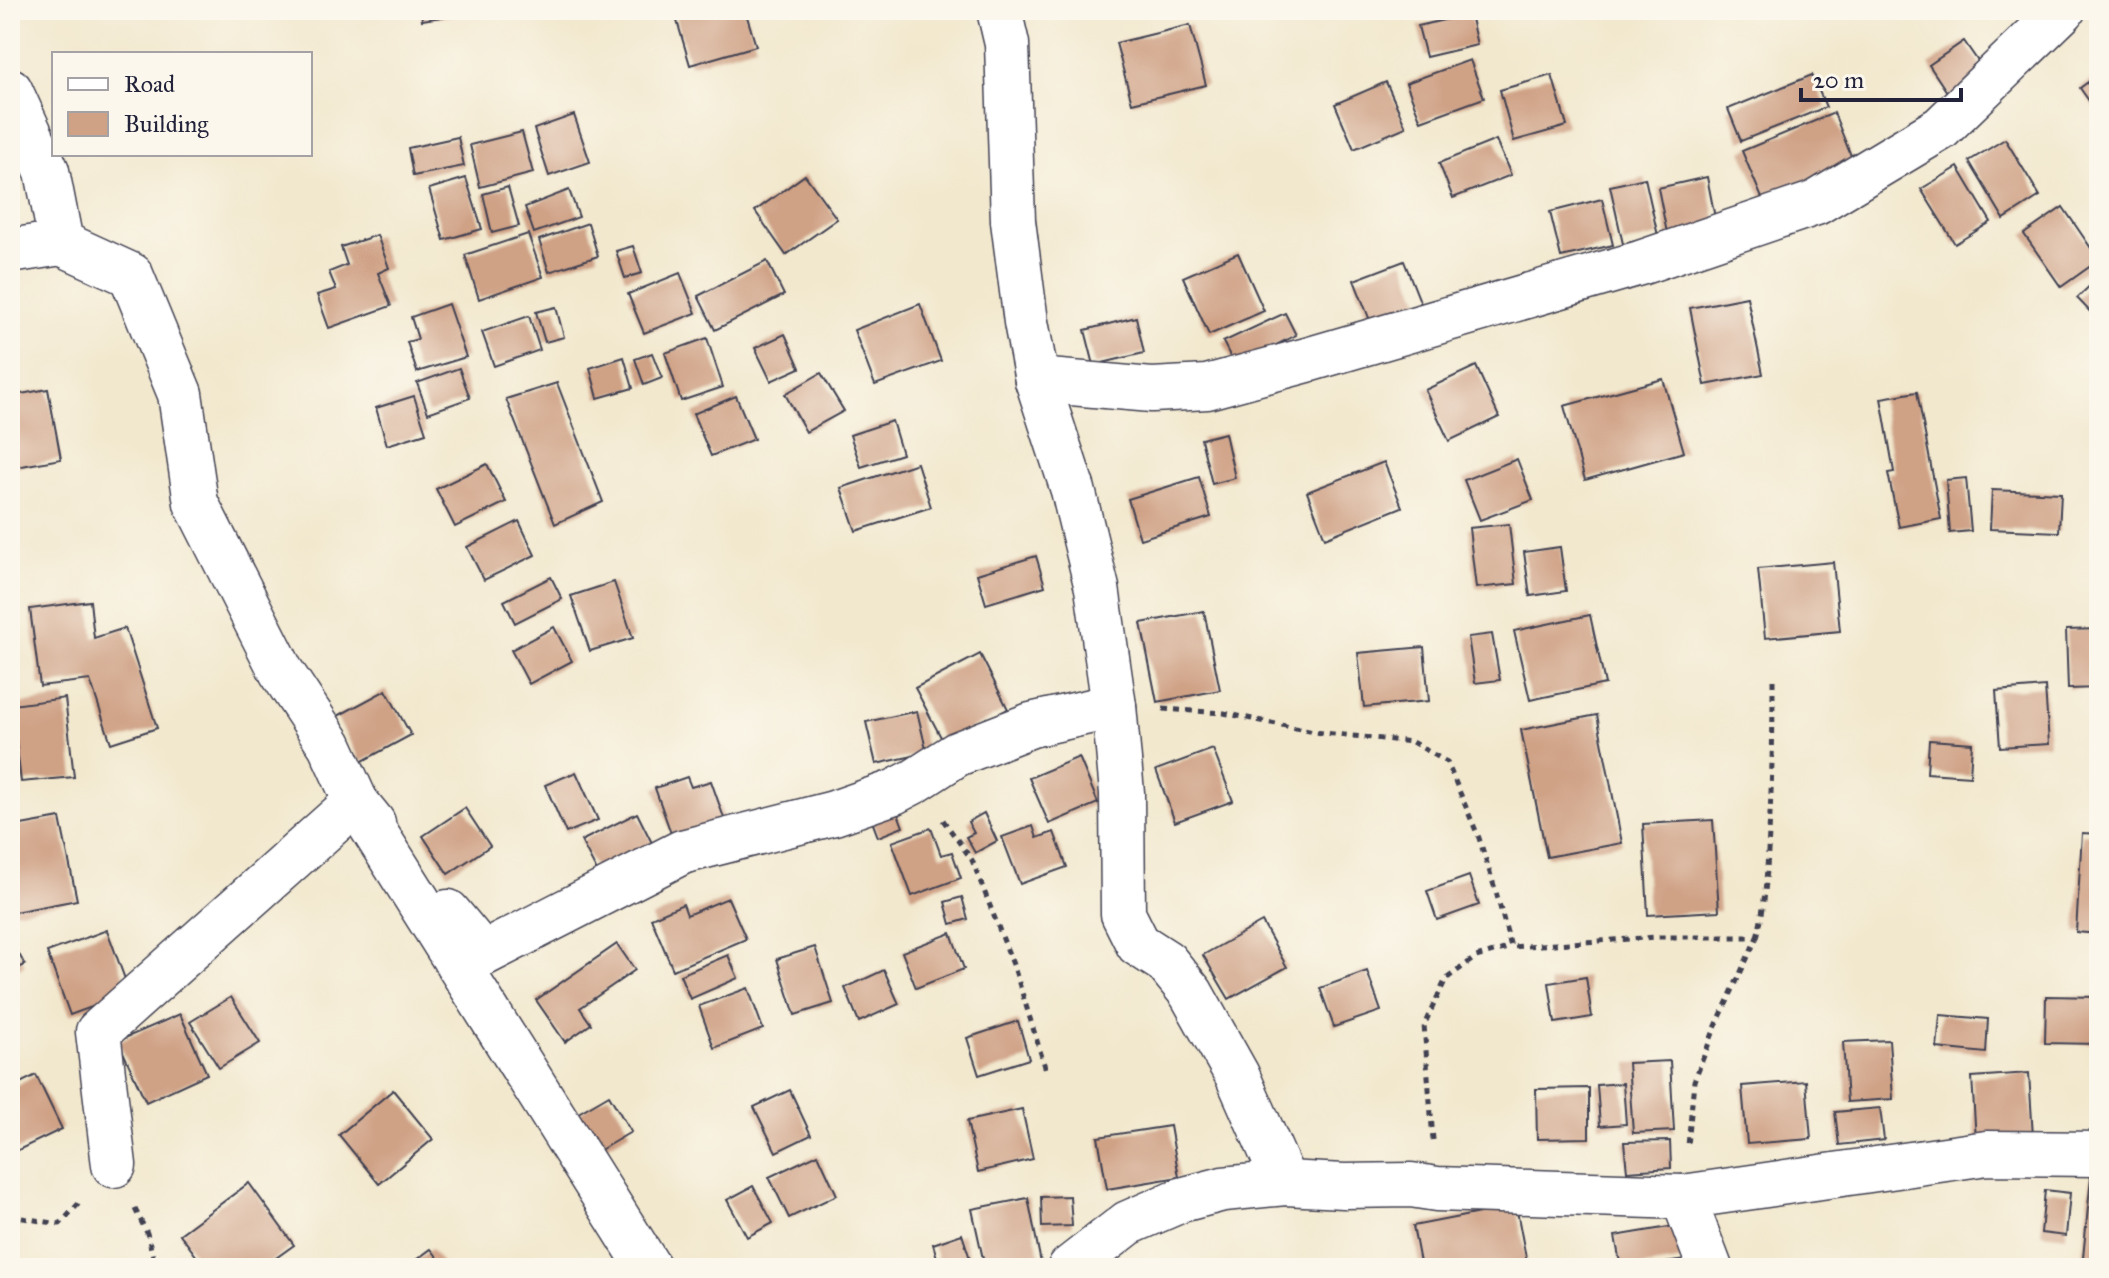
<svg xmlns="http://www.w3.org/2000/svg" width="2109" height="1278" font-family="'IM FELL Great Primer',serif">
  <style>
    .building { fill: #cfa185 }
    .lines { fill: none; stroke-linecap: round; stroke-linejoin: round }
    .street-casing { stroke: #414051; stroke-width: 47 }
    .path { stroke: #414051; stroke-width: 5; stroke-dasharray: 6 6; stroke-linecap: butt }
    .street { stroke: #fff; stroke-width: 44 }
  </style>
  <rect width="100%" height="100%" fill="#fbf7ec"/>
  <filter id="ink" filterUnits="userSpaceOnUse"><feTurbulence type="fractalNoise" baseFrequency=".0125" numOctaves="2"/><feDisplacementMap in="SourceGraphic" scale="16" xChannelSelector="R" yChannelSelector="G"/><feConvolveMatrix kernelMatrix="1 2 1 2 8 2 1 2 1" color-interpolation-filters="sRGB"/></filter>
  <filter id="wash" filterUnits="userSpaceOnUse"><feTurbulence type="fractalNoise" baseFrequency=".006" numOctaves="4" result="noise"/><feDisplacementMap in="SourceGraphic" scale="32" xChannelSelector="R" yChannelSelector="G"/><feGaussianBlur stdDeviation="1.8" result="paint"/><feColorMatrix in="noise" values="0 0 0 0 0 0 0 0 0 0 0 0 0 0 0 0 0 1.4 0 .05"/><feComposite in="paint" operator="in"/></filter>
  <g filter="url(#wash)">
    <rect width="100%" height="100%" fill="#f2e8ce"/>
    <g id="blocks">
      <!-- building -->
      <g class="building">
        <polygon points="421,10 473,10 473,12 422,20"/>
        <polygon points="689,10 745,10 756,46 690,65 675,14"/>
        <polygon points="1470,14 1477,45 1426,57 1418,26"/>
        <polygon points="1190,25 1206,85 1132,103 1116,43"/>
        <polygon points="1964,41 1986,73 1951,98 1929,65"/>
        <polygon points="1470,60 1484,98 1421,121 1406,83"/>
        <polygon points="2099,74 2099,115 2080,88"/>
        <polygon points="1552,75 1567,126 1514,141 1500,90"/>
        <polygon points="1812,75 1826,107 1741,141 1728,109"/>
        <polygon points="1386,82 1406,127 1354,149 1335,104"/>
        <polygon points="1834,113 1855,166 1764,203 1742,151"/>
        <polygon points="574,115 590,162 549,176 534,129"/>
        <polygon points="522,132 533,173 480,187 470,145"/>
        <polygon points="458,137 464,166 413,176 408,148"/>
        <polygon points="2005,139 2040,196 2004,219 1969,161"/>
        <polygon points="1496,140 1511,175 1453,198 1439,163"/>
        <polygon points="1958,167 1991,222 1955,244 1921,189"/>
        <polygon points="805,175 837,219 786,255 755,211"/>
        <polygon points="1707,177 1717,228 1668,238 1658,188"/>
        <polygon points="466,178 482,229 444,240 429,189"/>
        <polygon points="1645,178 1658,236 1623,244 1610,186"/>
        <polygon points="508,187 519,226 492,233 483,194"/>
        <polygon points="569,190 579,217 534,233 525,207"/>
        <polygon points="1602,199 1613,245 1561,257 1550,212"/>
        <polygon points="2063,207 2099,260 2061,287 2024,234"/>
        <polygon points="588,223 598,256 549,272 539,240"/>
        <polygon points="528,234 543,277 479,299 465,255"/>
        <polygon points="377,235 389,268 378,273 391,306 329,328 317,295 336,289 329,272 347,265 341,247"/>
        <polygon points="633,246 642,273 625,278 616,251"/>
        <polygon points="1238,253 1264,311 1209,335 1183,277"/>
        <polygon points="767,261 784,295 715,330 698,296"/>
        <polygon points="1404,261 1421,304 1371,323 1354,280"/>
        <polygon points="680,273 696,313 644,333 628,294"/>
        <polygon points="2099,277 2099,321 2077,298"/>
        <polygon points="1747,297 1763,374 1705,385 1690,308"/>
        <polygon points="448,304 466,357 417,372 407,342 418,339 411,317"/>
        <polygon points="920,304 941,361 875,385 854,330"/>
        <polygon points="556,307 564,337 545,342 536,312"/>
        <polygon points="1285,313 1296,335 1235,366 1223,342"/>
        <polygon points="529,316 540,350 494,366 482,332"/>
        <polygon points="1136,317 1144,353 1094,365 1085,330"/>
        <polygon points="785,334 800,368 771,381 755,348"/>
        <polygon points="707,338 723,387 681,401 665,353"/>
        <polygon points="652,353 662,378 644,385 635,359"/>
        <polygon points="624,357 633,388 598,398 590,368"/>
        <polygon points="1476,366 1499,417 1449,441 1425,390"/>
        <polygon points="459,368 470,398 428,413 417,383"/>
        <polygon points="821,373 844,411 806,432 785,394"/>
        <polygon points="1663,379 1684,452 1585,480 1564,406"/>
        <polygon points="557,383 603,502 555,524 506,399"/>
        <polygon points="48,389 61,459 16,467 10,434 10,396"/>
        <polygon points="1917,392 1941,519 1899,527 1888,473 1894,472 1881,398"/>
        <polygon points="414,396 426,433 387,445 376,408"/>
        <polygon points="736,396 754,439 711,456 693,414"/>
        <polygon points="892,421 902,454 861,467 850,435"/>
        <polygon points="1225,433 1235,478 1212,484 1201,439"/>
        <polygon points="1517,459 1533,500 1480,520 1464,480"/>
        <polygon points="1384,462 1402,507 1325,538 1307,492"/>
        <polygon points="917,463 931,507 856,531 841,488"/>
        <polygon points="487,464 506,502 455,527 436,489"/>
        <polygon points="1199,477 1211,517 1140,539 1128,499"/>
        <polygon points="1966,478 1971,531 1950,533 1946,480"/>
        <polygon points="1992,490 2061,493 2059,532 1990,529"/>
        <polygon points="519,521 535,555 484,580 467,547"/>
        <polygon points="1509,524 1516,584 1476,588 1469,528"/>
        <polygon points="1560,547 1566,591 1530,596 1524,552"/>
        <polygon points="1036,556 1045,586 986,604 977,574"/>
        <polygon points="1833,562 1840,631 1765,638 1758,569"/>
        <polygon points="551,577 562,599 515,623 504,601"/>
        <polygon points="614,582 633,638 590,651 571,596"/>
        <polygon points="90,601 94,638 125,628 157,728 111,743 90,680 40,686 30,609"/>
        <polygon points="1204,611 1220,690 1157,702 1141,623"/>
        <polygon points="1590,615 1605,684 1530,700 1514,631"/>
        <polygon points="554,627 572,661 529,684 511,650"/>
        <polygon points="2099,629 2099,688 2068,689 2066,630"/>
        <polygon points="1492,634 1500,680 1475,683 1468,637"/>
        <polygon points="1424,647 1429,701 1364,707 1358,653"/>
        <polygon points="980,654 1008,709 944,743 915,688"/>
        <polygon points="2045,687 2049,744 2000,747 1996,691"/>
        <polygon points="386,690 411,735 361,762 336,717"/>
        <polygon points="65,698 74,777 21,782 12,705"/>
        <polygon points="917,711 927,753 876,764 866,722"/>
        <polygon points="1597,715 1622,843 1547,857 1521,730"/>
        <polygon points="1929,740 1972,743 1970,776 1927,773"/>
        <polygon points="1213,749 1233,801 1175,822 1156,770"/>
        <polygon points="1079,757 1098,803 1049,824 1029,778"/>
        <polygon points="576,772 598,820 566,833 545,785"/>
        <polygon points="687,777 691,787 711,781 725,821 673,839 655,788"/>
        <polygon points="465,808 490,846 448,874 423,836"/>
        <polygon points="897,811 903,827 878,837 872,821"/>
        <polygon points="637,813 656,851 601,879 581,841"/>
        <polygon points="984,813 997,841 975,853 966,837 974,833 968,822"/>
        <polygon points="60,818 77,900 14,912 10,893 10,827"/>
        <polygon points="1713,820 1719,911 1648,915 1643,824"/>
        <polygon points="1033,826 1037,838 1054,832 1067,867 1020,884 1002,837"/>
        <polygon points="931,828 941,855 952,852 961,878 912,896 892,842"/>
        <polygon points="2082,833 2099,834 2099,934 2076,932"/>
        <polygon points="1469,876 1479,905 1437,920 1427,891"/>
        <polygon points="962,897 968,919 951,924 945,902"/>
        <polygon points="728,898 746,939 673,970 651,918 683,904 687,915"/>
        <polygon points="1262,922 1287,967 1229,999 1203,955"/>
        <polygon points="107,930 130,993 70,1015 47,952"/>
        <polygon points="951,933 964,969 916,988 902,952"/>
        <polygon points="10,938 25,965 10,972"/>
        <polygon points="617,944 635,970 580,1008 591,1024 565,1042 536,1000"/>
        <polygon points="815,947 833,1003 795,1015 777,959"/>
        <polygon points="728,955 738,978 690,999 680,975"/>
        <polygon points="884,970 899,1004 859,1022 845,988"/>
        <polygon points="1367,971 1381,1011 1334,1027 1320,988"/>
        <polygon points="1586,977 1592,1017 1555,1023 1549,983"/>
        <polygon points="748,988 763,1029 714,1048 699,1006"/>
        <polygon points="2046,996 2099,997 2099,1044 2045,1043"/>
        <polygon points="231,997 260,1043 219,1068 190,1022"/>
        <polygon points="180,1014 207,1074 146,1102 118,1041"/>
        <polygon points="1940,1015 1988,1019 1986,1053 1937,1048"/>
        <polygon points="1018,1021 1029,1059 979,1075 967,1038"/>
        <polygon points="1889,1040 1893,1099 1847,1102 1843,1042"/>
        <polygon points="1670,1061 1674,1131 1633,1133 1628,1063"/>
        <polygon points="2029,1073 2033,1137 1976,1140 1972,1077"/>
        <polygon points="36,1075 62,1129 10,1154 10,1088"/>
        <polygon points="1806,1081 1811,1139 1747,1144 1742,1086"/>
        <polygon points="1623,1083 1626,1124 1600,1126 1597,1085"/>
        <polygon points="1589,1088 1589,1138 1537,1139 1536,1089"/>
        <polygon points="393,1090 433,1139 379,1184 339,1135"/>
        <polygon points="790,1090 811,1135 776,1152 754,1107"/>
        <polygon points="609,1095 631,1132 590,1156 568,1119"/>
        <polygon points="1880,1108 1884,1140 1839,1145 1835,1112"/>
        <polygon points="1022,1109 1033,1159 978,1172 967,1121"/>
        <polygon points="1170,1126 1179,1177 1107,1189 1098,1137"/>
        <polygon points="1670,1141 1671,1168 1627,1171 1624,1142"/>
        <polygon points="818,1154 837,1195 789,1218 769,1177"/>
        <polygon points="2093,1157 2099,1158 2099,1268 2082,1268"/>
        <polygon points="249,1183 294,1245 262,1268 205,1268 180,1234"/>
        <polygon points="753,1186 773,1223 747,1237 727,1200"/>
        <polygon points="2045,1190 2070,1193 2066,1236 2041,1233"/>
        <polygon points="1070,1196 1072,1226 1042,1227 1041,1197"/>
        <polygon points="1028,1198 1042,1268 985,1268 972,1209"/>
        <polygon points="1516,1206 1528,1268 1421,1268 1413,1226"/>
        <polygon points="1687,1224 1692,1259 1632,1268 1621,1268 1615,1236"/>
        <polygon points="962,1234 973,1268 940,1268 933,1244"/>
        <polygon points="431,1249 446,1268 405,1268"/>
      </g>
    </g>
  </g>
  <g filter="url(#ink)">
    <use href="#blocks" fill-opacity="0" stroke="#414051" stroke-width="2"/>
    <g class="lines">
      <!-- street casing -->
      <g class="street-casing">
        <g id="street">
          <polyline points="999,10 1007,44 1013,221 1026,322 1037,380 1073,490 1097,588 1114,706 1122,793 1123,914 1138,944 1166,962 1191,993 1237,1075 1285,1183"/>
          <polyline points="10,90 47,171 61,243 131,275 180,394 196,503 281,671 330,745 356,802 649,1268"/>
          <polyline points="10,251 61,243"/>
          <polyline points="1037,380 1152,390 1207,387 1307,360 1640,263 1816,203 1941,128 2063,10"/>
          <polyline points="448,912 483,954 682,852 834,813 894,792 915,781 957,754 1031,725 1114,706"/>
          <polyline points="114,1165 98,1032 356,802 373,823"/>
          <polyline points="1683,1197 1987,1153 2099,1154"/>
          <polyline points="1070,1268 1128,1223 1181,1200 1223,1189 1285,1183 1344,1186 1411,1185 1437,1189 1683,1197 1710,1268"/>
        </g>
      </g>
      <!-- path -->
      <g class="path">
        <polyline points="1163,709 1224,713 1314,732 1412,742 1447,762 1479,838 1496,892 1511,947 1658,937 1757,937 1715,1028 1694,1081 1688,1146"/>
        <polyline points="943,820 972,860 1014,967 1047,1073"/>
        <path d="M1757,937C1766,903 1767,868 1769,833C1772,782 1773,731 1773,680"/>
        <polyline points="1433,1140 1424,1025 1446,979 1476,957 1511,947"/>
        <polyline points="135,1209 147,1233 156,1268"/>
        <polyline points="10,1216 60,1224 81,1201"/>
      </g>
      <!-- street -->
      <use href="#street" class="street"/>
    </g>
  </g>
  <!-- margin -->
  <rect width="2109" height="1278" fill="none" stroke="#fbf7ec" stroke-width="40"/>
  <!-- legend -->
  <rect x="52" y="52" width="260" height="104" fill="#fbf7ec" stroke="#a4a2a5" stroke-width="2"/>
  <rect x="68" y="78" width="40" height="12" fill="#ffffff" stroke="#a4a2a5" stroke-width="2"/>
  <text x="124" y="92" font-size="24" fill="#22223b">Road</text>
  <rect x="68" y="112" width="40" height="24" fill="#cfa185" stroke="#a4a2a5" stroke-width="2"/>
  <text x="124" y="132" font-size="24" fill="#22223b">Building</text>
  <!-- scale -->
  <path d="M1801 88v12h160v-12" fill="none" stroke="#22223b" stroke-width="4"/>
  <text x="1813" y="88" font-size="24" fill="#22223b" stroke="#fbf7ec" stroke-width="6" paint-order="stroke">20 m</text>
</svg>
